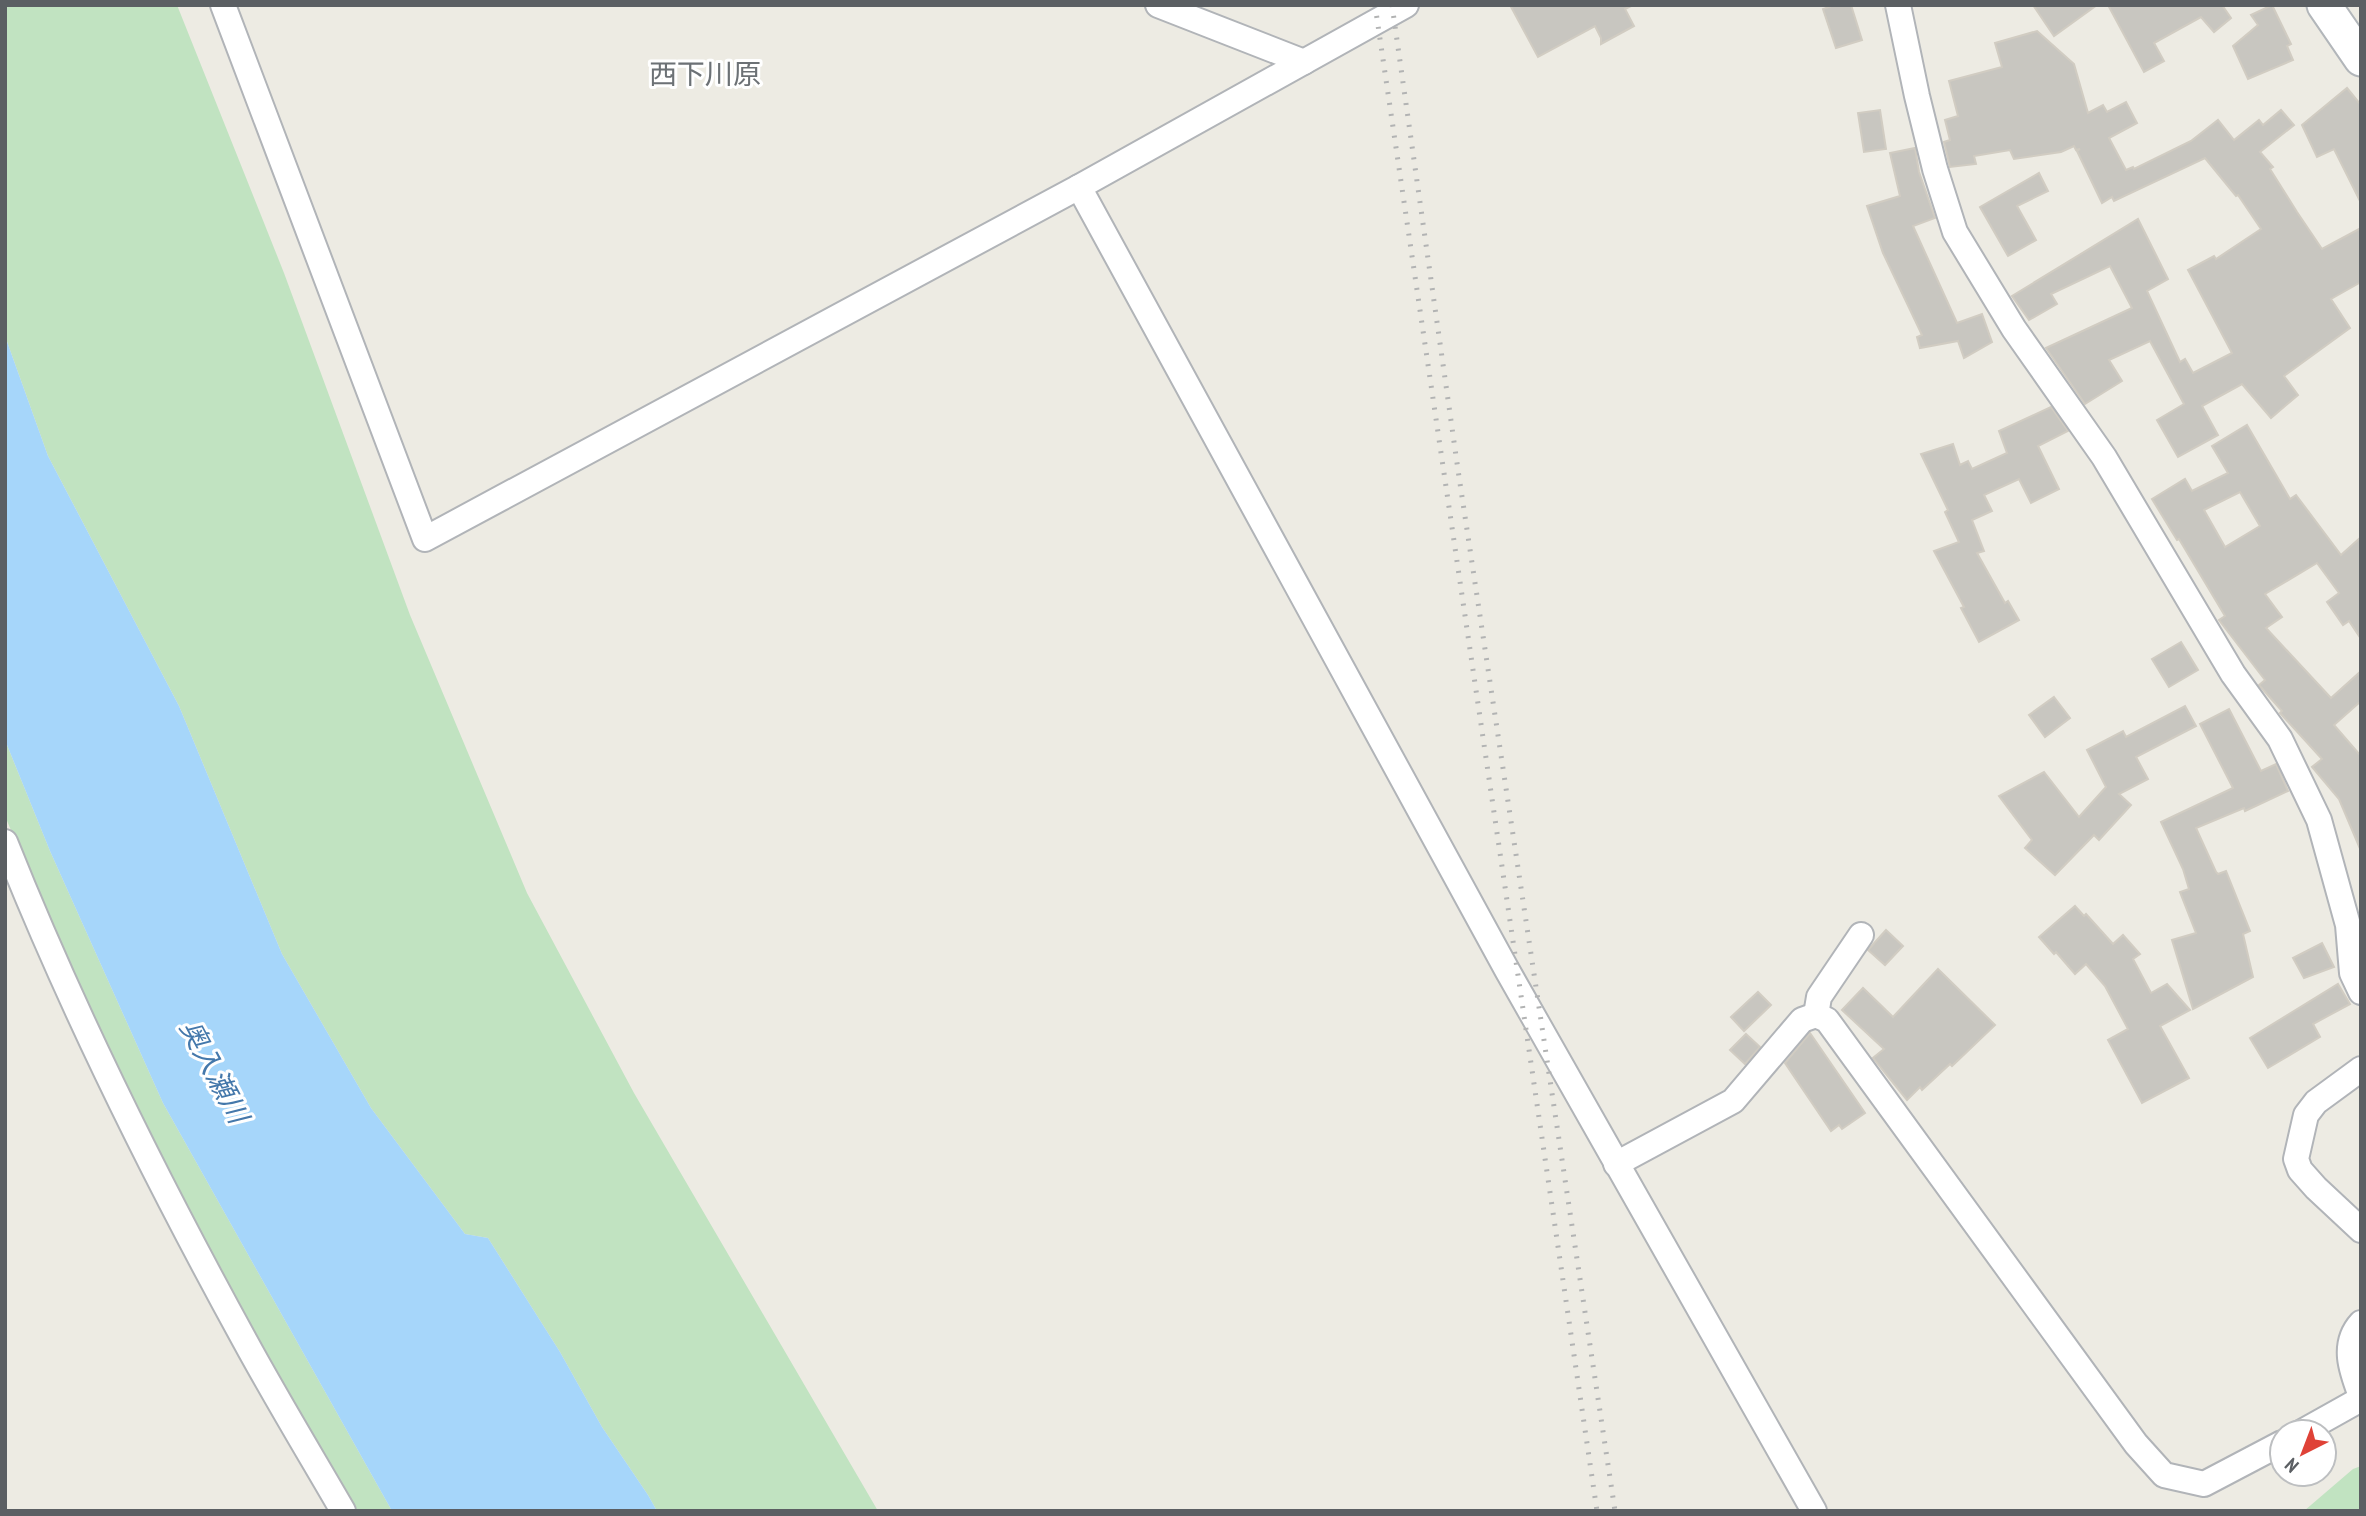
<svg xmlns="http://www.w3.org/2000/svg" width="2366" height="1516" font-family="'PT Sans Narrow','Noto Sans JP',sans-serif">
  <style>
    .green { fill: #c1e3c1 }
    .water { fill: #a6d6fa }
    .building { fill: #c8c6c0; stroke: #d1ccc2; stroke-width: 2; fill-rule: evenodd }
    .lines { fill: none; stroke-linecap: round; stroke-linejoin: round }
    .minor-casing { stroke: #b1b4b8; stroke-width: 28 }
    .secondary-casing { stroke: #b2b6ba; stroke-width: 37 }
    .minor { stroke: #fff; stroke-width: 24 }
    .secondary { stroke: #fff; stroke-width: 33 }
    .rail { stroke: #b2b3b3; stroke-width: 5; stroke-dasharray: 2 9; stroke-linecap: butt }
    .labels { text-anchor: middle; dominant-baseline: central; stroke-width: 6; stroke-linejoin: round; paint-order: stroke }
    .neighbourhood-label { font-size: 28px; fill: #6c7175; stroke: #fff }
    .water-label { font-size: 28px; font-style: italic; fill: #4478ab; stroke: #fff }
  </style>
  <rect width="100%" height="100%" fill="#edebe3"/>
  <!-- green -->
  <g class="green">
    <polygon points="5,5 177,5 284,273 410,615 527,893 634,1093 878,1511 657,1511 648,1495 602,1427 560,1352 488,1238 465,1234 371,1108 282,954 179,706 48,456 5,336"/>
    <polygon points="5,740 50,851 163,1103 392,1511 352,1511 171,1185 84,1004 5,816"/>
    <polygon points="2361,1466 2361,1511 2304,1511 2353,1469"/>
  </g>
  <!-- water -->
  <polygon class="water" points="5,336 48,456 179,706 282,954 371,1108 465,1234 488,1238 560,1352 602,1427 648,1495 657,1511 392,1511 163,1103 50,851 5,740"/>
  <!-- building -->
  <g class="building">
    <polygon points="1510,5 1633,5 1625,9 1634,26 1601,44 1601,38 1595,26 1538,57"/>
    <polygon points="1834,5 1851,5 1862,40 1836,48 1823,9"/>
    <polygon points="2033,5 2097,5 2054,36"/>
    <polygon points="2108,5 2222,5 2231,18 2214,32 2201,17 2154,43 2164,61 2144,72"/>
    <polygon points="2272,5 2291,44 2287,46 2293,60 2248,79 2233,46 2258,25 2251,15"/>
    <polygon points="2037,31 2074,64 2088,113 2103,105 2107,112 2126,102 2137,123 2109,138 2126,170 2133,167 2134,169 2191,141 2218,120 2234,140 2259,120 2263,125 2281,110 2294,125 2260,152 2273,167 2270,169 2297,212 2322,249 2361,228 2361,282 2331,299 2350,328 2284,376 2298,395 2271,418 2242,384 2202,406 2218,435 2178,457 2157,420 2184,404 2150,341 2109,360 2122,381 2085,404 2046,348 2132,308 2110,266 2051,294 2057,304 2029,320 2012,296 2138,219 2168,279 2147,291 2180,362 2185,359 2193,373 2232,353 2188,270 2214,256 2216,259 2261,229 2238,195 2236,196 2205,158 2114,201 2112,197 2102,203 2077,151 2080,149 2076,150 2074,146 2061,152 2014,159 2010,150 1974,156 1976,164 1950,167 1944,142 1950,140 1945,120 1958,116 1949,81 2002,67 1995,43"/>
    <polygon points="2347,88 2361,105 2361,203 2334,149 2317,157 2302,125"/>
    <polygon points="1880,110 1886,149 1864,152 1858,113"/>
    <polygon points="1915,148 1919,172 1935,218 1913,226 1957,323 1982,314 1992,342 1964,358 1958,341 1920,348 1917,337 1922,335 1883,253 1867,206 1900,196 1890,153"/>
    <polygon points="2039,173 2048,191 2017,206 2036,240 2008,256 1980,207"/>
    <polygon points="2051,407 2068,431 2038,446 2059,489 2031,503 2019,479 1984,495 1992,511 1972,520 1984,551 1977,553 2005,603 2008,601 2019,620 1979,642 1961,608 1964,607 1934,551 1959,542 1945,512 1948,510 1921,454 1953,444 1960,465 1968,461 1972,469 2007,453 1999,431"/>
    <path d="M2247,425L2290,499L2296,495L2341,555L2361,537V639L2349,621L2343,625L2327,602L2339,593L2317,563L2265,594L2282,617L2266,628L2331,698L2361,671V701L2334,725L2361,756V851L2339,799L2312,767L2322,759L2280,713L2282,711L2259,685L2265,680L2219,620L2225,616L2179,539L2177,540L2152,499L2185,479L2192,491L2228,473L2212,446ZM2240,492L2260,526L2225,547L2204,510Z"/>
    <polygon points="2181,642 2198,670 2169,687 2152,659"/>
    <polygon points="2054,697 2070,718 2045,737 2029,715"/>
    <polygon points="2185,706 2196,726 2136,757 2148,779 2119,794 2131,805 2099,840 2094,835 2055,875 2025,848 2032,840 1999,796 2044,772 2079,817 2106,787 2087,750 2123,731 2126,737"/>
    <polygon points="2229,709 2261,771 2276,764 2288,791 2245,811 2244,808 2196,828 2216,872 2218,874 2226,871 2250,931 2243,934 2253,977 2193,1009 2172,940 2196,933 2180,892 2189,889 2183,869 2161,822 2233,788 2200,724"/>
    <polygon points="2075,906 2084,916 2086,914 2113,944 2123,935 2140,954 2133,959 2151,993 2167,984 2190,1010 2160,1026 2189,1078 2142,1103 2108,1040 2128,1029 2105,986 2086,964 2075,974 2056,952 2054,954 2039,937"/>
    <polygon points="1886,930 1903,946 1885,965 1868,950"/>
    <polygon points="2322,943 2334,967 2304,978 2293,958"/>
    <polygon points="1938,969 1995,1025 1952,1066 1950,1064 1922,1090 1920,1087 1907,1100 1873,1058 1884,1049 1842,1010 1863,988 1893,1017"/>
    <polygon points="2338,984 2350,1004 2313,1024 2320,1037 2268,1068 2250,1038"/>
    <polygon points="1758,992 1771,1005 1744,1031 1731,1017"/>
    <polygon points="1810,1033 1865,1113 1842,1129 1839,1125 1831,1131 1785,1063"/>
    <polygon points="1746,1034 1760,1047 1745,1064 1730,1050"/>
  </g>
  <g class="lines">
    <!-- minor casing -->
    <g class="minor-casing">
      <g id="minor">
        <polyline points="223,5 425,539 1079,187 1406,5"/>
        <polyline points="1158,5 1304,62"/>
        <polyline points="1898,5 1917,96 1935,169 1955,232 2014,329 2104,457 2233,674 2280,739 2319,820 2348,925 2352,973 2361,992"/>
        <polyline points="1079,187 1507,970 1814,1511"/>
        <path d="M5,842C73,1013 156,1179 245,1341C276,1398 310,1454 343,1511"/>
        <polyline points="1816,1015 1819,997 1861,935"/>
        <polyline points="2361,1069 2316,1102 2306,1115 2296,1159 2300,1170 2316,1188 2361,1230"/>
        <polyline points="1616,1164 1733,1101 1802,1020 1816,1015 1827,1020 2136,1444 2164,1475 2204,1484 2282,1443"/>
        <path d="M2361,1323C2341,1345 2352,1372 2361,1396"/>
        <polyline points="2302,1432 2361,1399"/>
      </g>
    </g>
    <!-- secondary casing -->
    <g class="secondary-casing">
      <polyline id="secondary" points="2324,5 2361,59"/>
    </g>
    <!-- minor -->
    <use href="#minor" class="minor"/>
    <!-- secondary -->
    <use href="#secondary" class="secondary"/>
    <!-- rail -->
    <g class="rail">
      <polyline points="1375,5 1597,1511"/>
      <polyline points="1392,5 1458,470 1615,1511"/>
    </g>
  </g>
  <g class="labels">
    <!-- neighbourhood labels -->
    <g class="neighbourhood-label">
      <text x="705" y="73">西下川原</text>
    </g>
    <!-- water labels -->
    <g class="water-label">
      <text transform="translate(215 1071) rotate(62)">奥入瀬川</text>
    </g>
  </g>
  <!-- border -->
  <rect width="2366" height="1516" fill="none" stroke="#5b5f63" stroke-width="14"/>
  <!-- north arrow -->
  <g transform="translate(2303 1453) rotate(222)"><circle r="33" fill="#ffffff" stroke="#bdbfc1" stroke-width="2"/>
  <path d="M0-5L12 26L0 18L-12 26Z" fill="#df4237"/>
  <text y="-10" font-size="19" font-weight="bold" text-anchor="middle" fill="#5b5f63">N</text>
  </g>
</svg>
